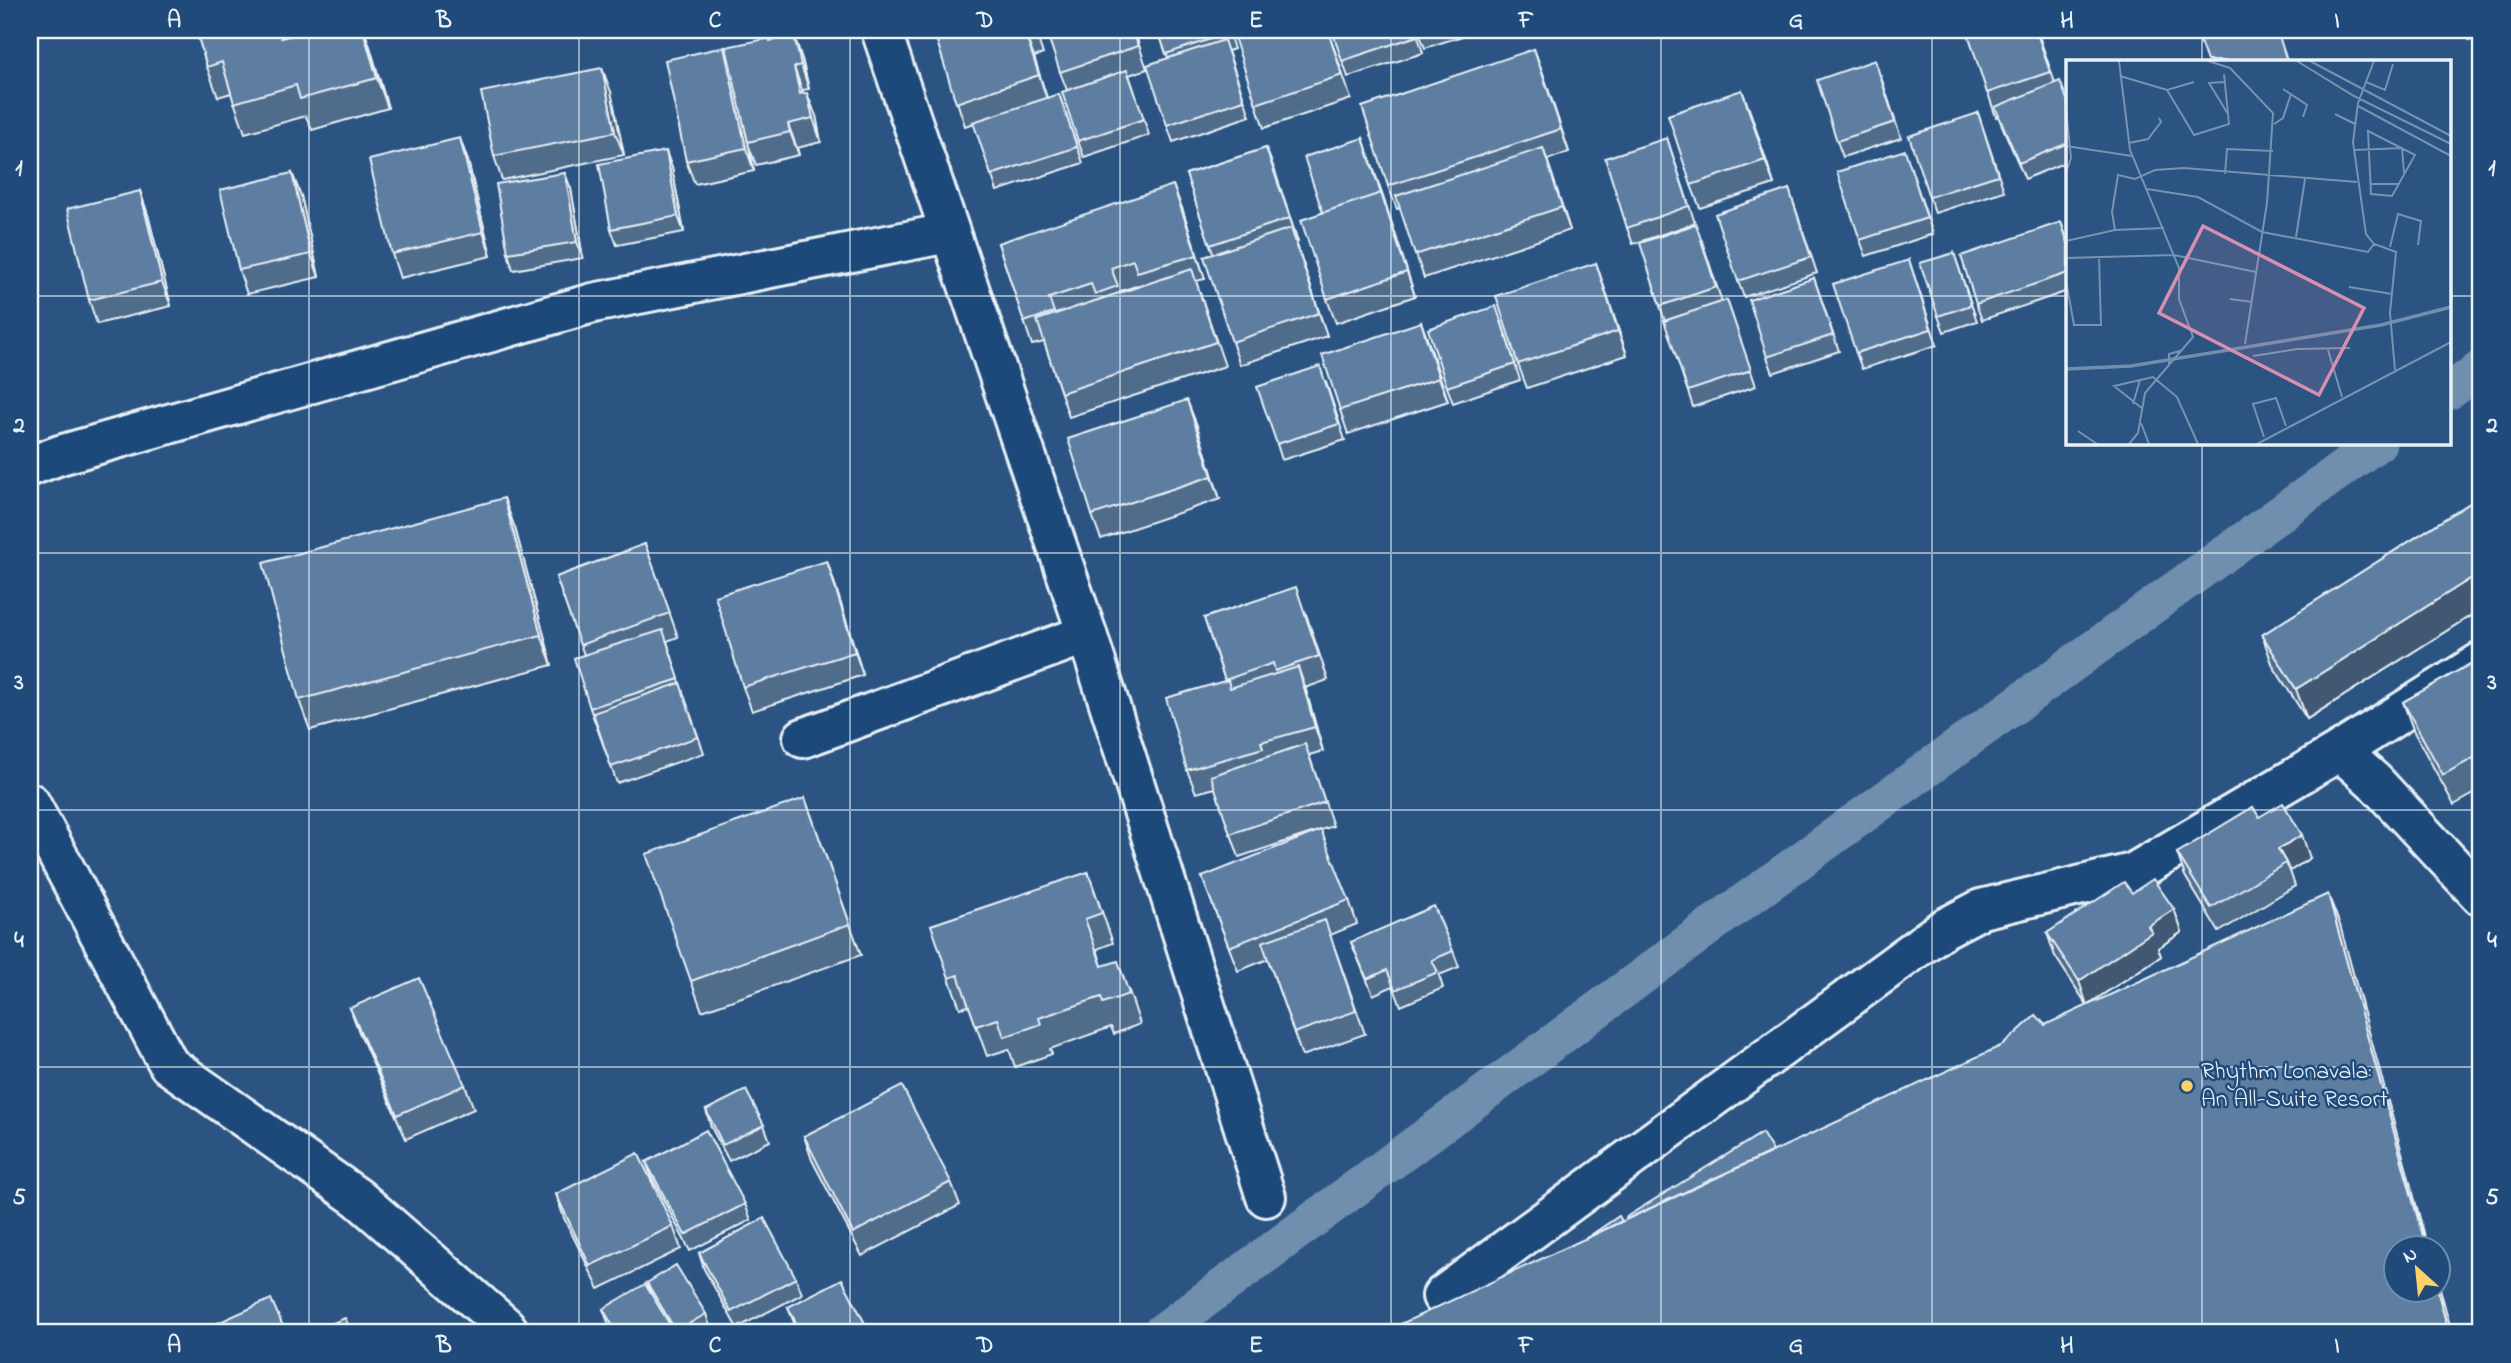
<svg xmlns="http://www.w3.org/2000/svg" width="2511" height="1363" font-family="'Indie Flower',sans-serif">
<rect width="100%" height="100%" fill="#2b5482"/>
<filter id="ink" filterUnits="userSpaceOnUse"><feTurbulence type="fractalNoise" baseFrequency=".0143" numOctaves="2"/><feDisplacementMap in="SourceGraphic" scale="14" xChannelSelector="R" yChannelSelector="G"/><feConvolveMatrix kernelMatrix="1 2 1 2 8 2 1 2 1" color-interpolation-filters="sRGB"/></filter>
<g filter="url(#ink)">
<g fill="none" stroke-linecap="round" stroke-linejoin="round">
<g stroke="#708ead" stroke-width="37">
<path d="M2450,391L2481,368"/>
<path d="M1160,1333L1732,910L2378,443"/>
</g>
<defs>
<g id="street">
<path d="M881,30L1087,634L1266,1197"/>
<path d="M30,466L60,455L593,303L948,233"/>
<path d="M803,738L1087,634"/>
<path d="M2340,751L2374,781L2481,896"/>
<path d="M1442,1296L1943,929L1981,909L2133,873L2340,751L2481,662"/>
</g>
<path id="secondary" d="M30,803L169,1065L358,1198L505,1326L510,1333"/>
</defs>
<use href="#street" stroke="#e8f1f8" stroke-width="44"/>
<use href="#secondary" stroke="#e8f1f8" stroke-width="44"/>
<use href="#street" stroke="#1f4a7a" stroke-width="38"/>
<use href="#secondary" stroke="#1f4a7a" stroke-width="38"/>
</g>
<g fill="#506c8a" stroke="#e8f1f8" stroke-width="2" fill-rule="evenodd">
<path d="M196,30H281L284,38L312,30H364L370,47L388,108L312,130L306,116L245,133L231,93L218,97L207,67Z"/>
<path d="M1035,30L1043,54L1034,57L1047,98L1059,94L1083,163L997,191L974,123L965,126L937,41Z"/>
<path d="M1134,30L1147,69L1129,75L1149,135L1084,157L1078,141L1067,90L1060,72Z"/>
<path d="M1158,30H1228L1234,49L1228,51L1250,116L1173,142L1167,125L1168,58Z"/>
<path d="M1235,30H1328L1351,99L1264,128L1256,104Z"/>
<path d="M1332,30H1416L1423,53L1348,77Z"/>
<path d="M1418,30H1481L1425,48Z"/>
<path d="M1967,30H2037L2055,83L2068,102V161L2025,179L1998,116L1996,117Z"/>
<path d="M2465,30H2481V36L2469,40Z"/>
<path d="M771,40L802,59L809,89L802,90L816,116L821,142L797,148L799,155L756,165L748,144L754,171L695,184L686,161L728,58Z"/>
<path d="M1534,49L1569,152L1547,160L1570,230L1424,278L1400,208L1397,209L1388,186Z"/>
<path d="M1881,77L1901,138L1843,157L1837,141Z"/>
<path d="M1742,90L1774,184L1700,208L1691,185Z"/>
<path d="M611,92L624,155L502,180L494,156Z"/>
<path d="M1978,113L2004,191L1935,213L1929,197Z"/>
<path d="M1363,138L1415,296L1336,323L1327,299L1323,213Z"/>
<path d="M1667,138L1695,223L1633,244L1627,228Z"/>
<path d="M1266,148L1298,242H1296L1327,336L1240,365L1232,342L1213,253L1186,174Z"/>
<path d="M468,161L491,256L400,278L392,254Z"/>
<path d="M1910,166L1933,234L1866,256L1860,240Z"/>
<path d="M672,168L684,232L617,245L611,229Z"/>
<path d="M292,173L301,196L319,277L247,294L239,270Z"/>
<path d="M571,189L583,258L513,270L508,253Z"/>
<path d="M1789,189L1817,273L1744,297L1738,281Z"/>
<path d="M140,191L148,215L171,306L97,324L89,300Z"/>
<path d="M1182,208L1205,279L1196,281L1225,366L1069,417L1044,342L1032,345L998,243ZM1142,284V286L1121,293L1120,291Z"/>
<path d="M2061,222L2068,241V291L1982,320L1976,304Z"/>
<path d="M1702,241L1722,302L1727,300L1756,386L1693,407L1660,306Z"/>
<path d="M1954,253L1977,321L1944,332L1938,316Z"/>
<path d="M1909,260L1937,345L1862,369L1856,353Z"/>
<path d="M1596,263L1627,355L1527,388L1518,364Z"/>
<path d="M1814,278L1839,351L1773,373L1767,357Z"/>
<path d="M1421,322L1448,401L1348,434L1340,410Z"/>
<path d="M1502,323L1520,380L1453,403L1447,387Z"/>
<path d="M1326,382L1345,440L1282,460L1277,444Z"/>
<path d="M1196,423L1220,499L1101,539L1092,515Z"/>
<path d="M2481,496V609L2307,719L2273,666L2262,635Z"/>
<path d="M515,528L552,665L310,730L299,700Z"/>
<path d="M645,544L678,637L667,641L684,696L704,753L617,783L590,708L584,655L556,577Z"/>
<path d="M827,561L835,585L863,675L752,711L743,687Z"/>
<path d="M1305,611L1328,680L1305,688L1323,751L1309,755L1333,826L1239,857L1215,788L1196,793L1187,770L1225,681L1204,618Z"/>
<path d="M2481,658V790L2454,805L2414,732L2403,702Z"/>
<path d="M805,798L861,955L702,1011L691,981Z"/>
<path d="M2259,817L2310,858L2290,871L2295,886L2219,932L2185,876L2177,853Z"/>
<path d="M1088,872L1113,943L1097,949L1102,966L1129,991L1140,1024L1114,1034L1111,1027L1050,1049L1052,1054L1015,1067L1009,1049L987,1056L969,1006L960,1008L949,978Z"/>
<path d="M1202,877L1349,900L1357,924L1330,935L1365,1034L1302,1056L1268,959L1238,971Z"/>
<path d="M2132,893L2174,909L2182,932L2158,948L2161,956L2087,1005L2055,956L2047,933Z"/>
<path d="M1351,942L1453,951L1459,967L1439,975L1443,988L1401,1006L1393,986L1373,995Z"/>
<path d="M350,1008L465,1085L474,1109L406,1139L359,1032Z"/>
<path d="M706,1110L764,1125L770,1141L729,1161L711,1127Z"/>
<path d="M804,1136L951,1182L960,1205L862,1256L812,1160Z"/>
<path d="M646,1162L745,1204L751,1220L690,1251L652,1178Z"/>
<path d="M556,1194L673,1226L681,1249L599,1289L564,1218Z"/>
<path d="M699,1253L796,1278L802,1294L737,1328L704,1269Z"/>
<path d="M647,1283L706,1314L711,1330L706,1333H614L609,1325L603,1309L652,1296Z"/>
<path d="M788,1307L870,1333H798Z"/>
</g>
<g fill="#415871" stroke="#e8f1f8" stroke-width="2">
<path d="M363,30H364L370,47L388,108L377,78Z"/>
<path d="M1025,33L1034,57L1047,99Z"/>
<path d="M794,35L802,59L809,89L801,65Z"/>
<path d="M724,47L733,71L754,171L746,148Z"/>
<path d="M1534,49L1543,73L1569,152L1561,129Z"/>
<path d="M794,67L802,90L809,118L800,94Z"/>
<path d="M602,68L611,92L624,155L615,132Z"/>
<path d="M1742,90L1751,114L1774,184L1765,160Z"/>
<path d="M807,93L816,116L821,142L813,118Z"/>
<path d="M788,124L797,148L799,155L790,132Z"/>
<path d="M460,138L468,161L491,256L483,232Z"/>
<path d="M1363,138L1390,217L1415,296L1407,272Z"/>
<path d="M1266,148L1275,171L1298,242L1290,218Z"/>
<path d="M1543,148L1551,171L1570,230L1562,207Z"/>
<path d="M666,151L672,168L684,232L678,216Z"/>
<path d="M292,173L301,196L319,277L311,254Z"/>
<path d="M565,173L571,189L583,258L577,242Z"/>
<path d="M1173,185L1182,208L1205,279L1197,255Z"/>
<path d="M140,191L148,215L171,306L162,282Z"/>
<path d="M1291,228L1299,251L1327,336L1319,313Z"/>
<path d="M1596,263L1604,287L1627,355L1618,331Z"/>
<path d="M1421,322L1430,346L1448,401L1439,378Z"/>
<path d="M1187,400L1196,423L1220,499L1212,476Z"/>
<path d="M504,498L515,528L552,665L541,635Z"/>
<path d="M827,561L835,585L863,675L855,652Z"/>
<path d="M2481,572V609L2307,719L2296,689Z"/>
<path d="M1298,667L1306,690L1323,751L1315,727Z"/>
<path d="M2302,835L2310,858L2290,871L2286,863L2278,849Z"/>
<path d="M2328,894L2340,925L2428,1248H2426Z"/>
<path d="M2174,909L2182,932L2158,948L2161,956L2087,1005L2079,981L2148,926Z"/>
<path d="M30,1197L31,1264L30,1259Z"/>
<path d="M2438,1281L2452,1333H2449L2438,1290Z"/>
</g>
<g fill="#5d7da1" stroke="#e8f1f8" stroke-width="2">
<path d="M196,30H279L281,38L312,30H363L377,78L300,99L296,85L234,103L222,62L207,67Z"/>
<path d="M972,30H1034L1035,31L1025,33L1039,75L956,103L937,41Z"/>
<path d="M1046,30H1133L1138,46L1060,72Z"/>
<path d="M1158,30H1227L1229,33L1166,54Z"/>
<path d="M1235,30H1328L1342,75L1256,104L1232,31Z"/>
<path d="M1332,30H1415L1417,36L1342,61Z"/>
<path d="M1967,30H2036L2050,72L1987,93Z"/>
<path d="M2226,30H2277L2287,61H2207L2199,39Z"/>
<path d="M794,35L801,65L794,67L800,94L807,93L813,118L788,124L790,132L748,142L726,47L770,38V41Z"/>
<path d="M1224,40L1244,100L1167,125L1147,65Z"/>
<path d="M2481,43V60L2476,44Z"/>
<path d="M724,47L746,148L686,161L665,60Z"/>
<path d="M1534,49L1561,129L1388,186L1362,107Z"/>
<path d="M1875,60L1895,122L1837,141L1817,80Z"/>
<path d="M602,68L615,132L494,156L481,92Z"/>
<path d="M1127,70L1144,119L1078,141L1062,92Z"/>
<path d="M2060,81L2068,102V143L2019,163L1995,107Z"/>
<path d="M1742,90L1765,160L1691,185L1668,115Z"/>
<path d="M1059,94L1077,147L991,175L973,122Z"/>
<path d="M1978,113L1998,175L1929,197L1909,136Z"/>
<path d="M460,138L483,232L392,254L369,160Z"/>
<path d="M1363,138L1381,194L1323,213L1304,157Z"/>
<path d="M1667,138L1689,206L1627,228L1605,158Z"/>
<path d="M1266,148L1290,218L1210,245L1186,174Z"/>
<path d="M1543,148L1562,207L1415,255L1396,196Z"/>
<path d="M1905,150L1927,218L1860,240L1837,172Z"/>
<path d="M666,151L678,216L611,229L599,164Z"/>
<path d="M292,173L311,254L239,270L220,190Z"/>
<path d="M565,173L577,242L508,253L496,184Z"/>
<path d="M1173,185L1197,255L1137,272L1133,260L1111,268L1118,286L1095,294L1091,284L1049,298L1054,312L1024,322L998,243Z"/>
<path d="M1789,189L1811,257L1738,281L1715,214Z"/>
<path d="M140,191L162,282L89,300L67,209Z"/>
<path d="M1381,193L1407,272L1327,299L1301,220Z"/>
<path d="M2061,222L2068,243V273L1976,304L1961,256Z"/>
<path d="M1696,224L1716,287L1660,306L1640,243Z"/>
<path d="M1291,228L1319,313L1232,342L1204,257Z"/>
<path d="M1954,253L1971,305L1938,316L1920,263Z"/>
<path d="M1909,260L1931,329L1856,353L1833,284Z"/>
<path d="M1596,263L1618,331L1518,364L1496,296Z"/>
<path d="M1192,269L1216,342L1061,393L1037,320Z"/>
<path d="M1814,278L1833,335L1767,357L1749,300Z"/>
<path d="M1727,300L1751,370L1688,391L1664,321Z"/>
<path d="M1496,306L1515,364L1447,387L1428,329Z"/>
<path d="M1421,322L1439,378L1340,410L1322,355Z"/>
<path d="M1320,366L1339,424L1277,444L1257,387Z"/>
<path d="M1187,400L1212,476L1092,515L1068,439Z"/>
<path d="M2481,496V572L2296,689L2262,635Z"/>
<path d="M504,498L541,635L299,700L263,563Z"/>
<path d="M645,544L670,613L580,645L556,577Z"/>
<path d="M827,561L855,652L743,687L715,596Z"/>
<path d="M1296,587L1319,656L1275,671L1273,663L1225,680L1204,618Z"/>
<path d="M663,630L679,679L590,708L574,658Z"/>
<path d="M2481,658V754L2443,775L2403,702Z"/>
<path d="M1298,667L1315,727L1261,742L1263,748L1187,770L1166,698L1228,680L1230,688Z"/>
<path d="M680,683L698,737L611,767L593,713Z"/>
<path d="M1305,744L1325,802L1230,834L1211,776Z"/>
<path d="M805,798L850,924L691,981L646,854Z"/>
<path d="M2283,803L2302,835L2278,849L2286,863L2211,908L2177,853L2253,807L2259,817Z"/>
<path d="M1321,830L1349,900L1229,947L1202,877Z"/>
<path d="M1088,872L1102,913L1085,919L1102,966L1118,961L1129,994L1103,1003L1101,997L1039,1018L1041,1024L1004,1037L998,1019L976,1026L958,975L949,978L931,925Z"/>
<path d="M2153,879L2174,909L2148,926L2152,932L2079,981L2047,933L2124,882L2132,893Z"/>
<path d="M2328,894L2426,1248H2396V1290H2437L2449,1333H1397L1392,1328L2003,1045L2036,1015L2045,1025Z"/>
<path d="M1434,906L1453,951L1432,960L1438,972L1395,990L1387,970L1367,979L1351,942Z"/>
<path d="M1325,920L1356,1011L1294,1033L1262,942Z"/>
<path d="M419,978L465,1085L397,1115L350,1008Z"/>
<path d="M902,1086L951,1182L853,1233L804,1136Z"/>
<path d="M746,1090L764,1125L723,1145L706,1110Z"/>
<path d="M706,1130L745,1204L685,1235L646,1162Z"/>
<path d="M1762,1133L1773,1151L1627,1219L1626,1217Z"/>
<path d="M638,1153L673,1226L590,1266L556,1194Z"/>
<path d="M1619,1216L1622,1221L1585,1239Z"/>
<path d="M764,1218L796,1278L731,1312L699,1253Z"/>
<path d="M676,1265L706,1314L676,1331L647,1283Z"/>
<path d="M842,1279L870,1333H801L788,1307Z"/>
<path d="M645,1284L675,1333H617L603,1309Z"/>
<path d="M271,1299L286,1333H214L211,1326Z"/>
<path d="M345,1318L352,1333H309Z"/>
</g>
</g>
<path fill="none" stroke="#e8f1f8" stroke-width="2" stroke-opacity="0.55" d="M309,30V1333M579,30V1333M850,30V1333M1120,30V1333M1391,30V1333M1661,30V1333M1932,30V1333M2202,30V61M30,296H2068M2450,296H2481M2202,443V1333M30,553H2481M30,810H2481M30,1067H2481"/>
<circle fill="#ffd166" stroke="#1f4a7a" stroke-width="2.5" cx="2187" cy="1086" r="7"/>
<g text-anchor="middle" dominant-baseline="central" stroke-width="5" stroke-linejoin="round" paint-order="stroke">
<g font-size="24" fill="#e8f1f8" stroke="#1f4a7a" text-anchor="start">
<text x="2201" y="1072">Rhythm Lonavala:<tspan x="2201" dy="28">An All-Suite Resort</tspan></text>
</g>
</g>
<g transform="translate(2066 60)">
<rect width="385" height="385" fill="#2b5482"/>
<path fill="none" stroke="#708ead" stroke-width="3.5" d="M0,309L65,306L315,265L385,247"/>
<path fill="none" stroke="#7793b1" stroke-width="2" d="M53,1L64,90L113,208V239L127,277L79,333L72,373L63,384M142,1L164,8L207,53L201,143L179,284M231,1L288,36L385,84M244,1L385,76M308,1L292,43L287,82L300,174L308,184L330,192L324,253L329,310M54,16L101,30L128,22M159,22L143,23L162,54M300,22L319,30L327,4M217,29L241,45L237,57M101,30L128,75L163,64L158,14M292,46L385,96M0,48L5,98L0,113M269,54L289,64M208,64L217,58L225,34M302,71L349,95L326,136L305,134ZM63,83L82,79L95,62L93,58M0,86L66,96M288,90L336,88L338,113M159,114L161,89L207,91M304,124H333M81,129L132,137L196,172L302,192L308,184M49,170L98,168M230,177L239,119M0,181L49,170L46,152L52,115L69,119L89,110L118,108L291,122M324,187L332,154L355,161L352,185M0,198L108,195L190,212M1,226L8,265H35L33,196M283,227L326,234M164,239L186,242M262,290L276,337M187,296L231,289L284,288M103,304V294L117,290M67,344L74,320M77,349L48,326L87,317L111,337L132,384M75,363L83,384M12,371L31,384M198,377L187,344L210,338L220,366M191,384L385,282"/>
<path fill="#d78fb1" fill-opacity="0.15" stroke="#d78fb1" stroke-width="3.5" d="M137,166L298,248L253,335L93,253Z"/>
<rect width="385" height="385" fill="none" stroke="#e8f1f8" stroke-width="3.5"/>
</g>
<rect width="2511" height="1363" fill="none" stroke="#1f4a7a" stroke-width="77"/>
<g transform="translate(2417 1269) rotate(333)"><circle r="33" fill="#1f4a7a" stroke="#6f8dac" stroke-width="2"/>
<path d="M0-5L12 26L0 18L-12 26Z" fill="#ffd166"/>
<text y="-10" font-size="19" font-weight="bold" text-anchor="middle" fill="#e8f1f8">N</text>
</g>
<rect x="38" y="38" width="2434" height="1286" fill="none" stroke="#e8f1f8" stroke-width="2.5"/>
<g font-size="23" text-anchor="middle" font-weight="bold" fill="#e8f1f8">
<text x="174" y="27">A</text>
<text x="444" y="27">B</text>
<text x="715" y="27">C</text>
<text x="985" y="27">D</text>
<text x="1256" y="27">E</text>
<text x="1526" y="27">F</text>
<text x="1796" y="27">G</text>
<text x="2067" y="27">H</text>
<text x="2337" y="27">I</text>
<text x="19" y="175">1</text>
<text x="2492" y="175">1</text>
<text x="19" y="432">2</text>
<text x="2492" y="432">2</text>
<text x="19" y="689">3</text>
<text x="2492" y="689">3</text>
<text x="19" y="947">4</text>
<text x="2492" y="947">4</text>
<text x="19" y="1204">5</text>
<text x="2492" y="1204">5</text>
<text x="174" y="1352">A</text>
<text x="444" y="1352">B</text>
<text x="715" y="1352">C</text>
<text x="985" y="1352">D</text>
<text x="1256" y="1352">E</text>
<text x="1526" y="1352">F</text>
<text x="1796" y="1352">G</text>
<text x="2067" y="1352">H</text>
<text x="2337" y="1352">I</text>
</g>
</svg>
